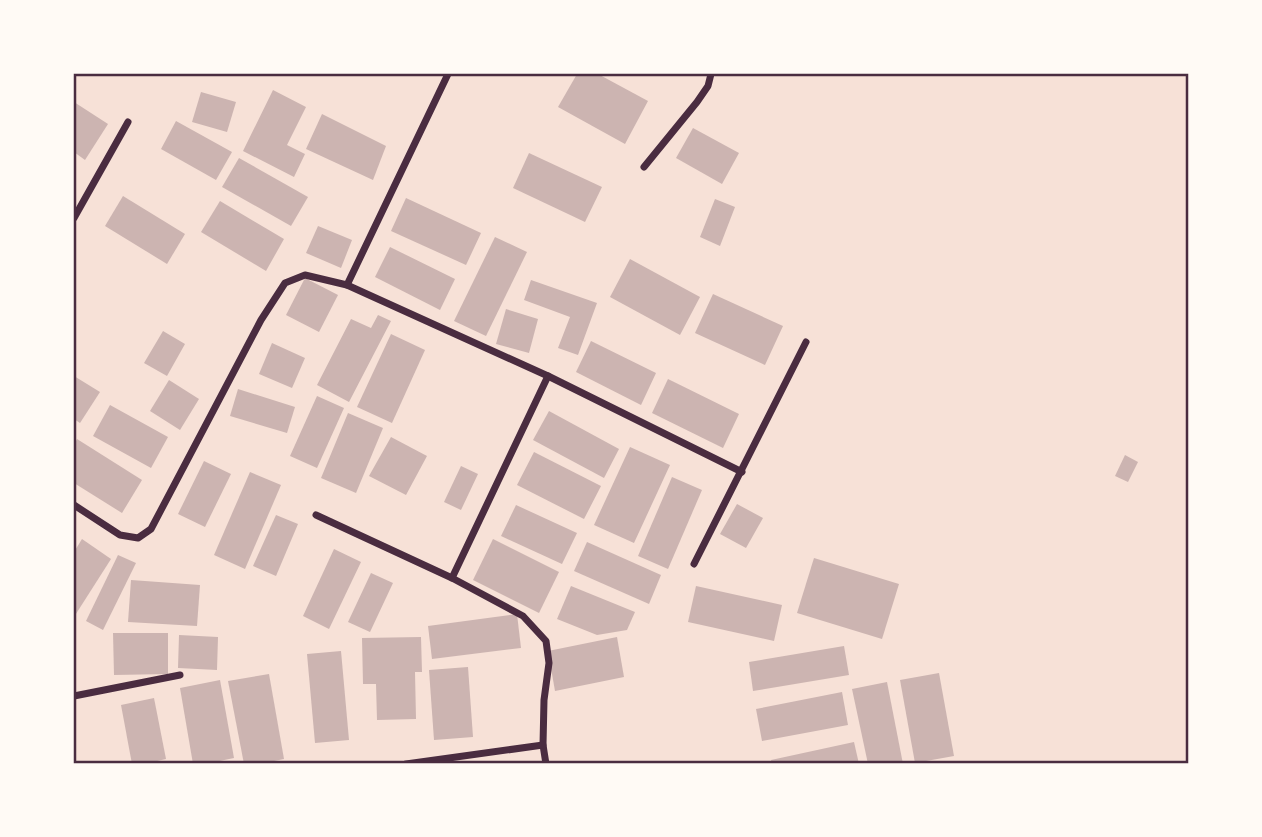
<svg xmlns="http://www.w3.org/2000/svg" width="1262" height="837" font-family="Roboto,sans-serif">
<rect width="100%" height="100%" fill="#f7e1d7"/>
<g fill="#ccb4b1">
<path d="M577,74H598L648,101L625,144L558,107Z"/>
<path d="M273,90L306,107L287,145L305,154L294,177L243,151Z"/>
<path d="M201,92L236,102L227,132L192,122Z"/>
<path d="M74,102L108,124L85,160L74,152Z"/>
<path d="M322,114L386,146L373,180L306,149Z"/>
<path d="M176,121L232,152L216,180L161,149Z"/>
<path d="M693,128L739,153L722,184L676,158Z"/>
<path d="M529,153L602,187L585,222L513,188Z"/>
<path d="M239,158L308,197L291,226L222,187Z"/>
<path d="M123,196L185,234L167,264L105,226Z"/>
<path d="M406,198L481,233L466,265L391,231Z"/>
<path d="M715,199L735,207L720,246L700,237Z"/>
<path d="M220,201L284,239L266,271L201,232Z"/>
<path d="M318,226L352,240L341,268L306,253Z"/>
<path d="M495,237L527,252L486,336L454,321Z"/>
<path d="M390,247L455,279L440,310L375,277Z"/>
<path d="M630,259L700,297L680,335L610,297Z"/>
<path d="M305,278L338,295L319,332L286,315Z"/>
<path d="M531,280L597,303L578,355L558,348L570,317L524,300Z"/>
<path d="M713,294L783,326L765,365L695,333Z"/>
<path d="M506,309L538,319L529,353L496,344Z"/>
<path d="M378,315L391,321L349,402L317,385L351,319L371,328Z"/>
<path d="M163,331L185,344L167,376L144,363Z"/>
<path d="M391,334L425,350L392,423L357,407Z"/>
<path d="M591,341L656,373L641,405L576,372Z"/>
<path d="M272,343L305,358L292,388L259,374Z"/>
<path d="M74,376L100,392L80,423L74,419Z"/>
<path d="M668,379L739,414L723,448L652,413Z"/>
<path d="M169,380L199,399L180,430L150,411Z"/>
<path d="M238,389L295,407L287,433L230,416Z"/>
<path d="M317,396L344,408L317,468L290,456Z"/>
<path d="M110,405L168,437L151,468L93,436Z"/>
<path d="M549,411L619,449L604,478L533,440Z"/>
<path d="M348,413L383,428L356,493L321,478Z"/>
<path d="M391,437L427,456L406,495L369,476Z"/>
<path d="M77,439L142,480L122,513L74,483V445Z"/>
<path d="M630,447L670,465L634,543L594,525Z"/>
<path d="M534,452L601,486L584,519L517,485Z"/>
<path d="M1125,455L1138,462L1128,482L1115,476Z"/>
<path d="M204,461L231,474L205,527L178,514Z"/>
<path d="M461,466L478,474L461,510L444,502Z"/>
<path d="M250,472L281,485L245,569L214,555Z"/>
<path d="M672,477L702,490L668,569L638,556Z"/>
<path d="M737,504L763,518L746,548L720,534Z"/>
<path d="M516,505L577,533L562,564L501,536Z"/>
<path d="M276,515L298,524L276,576L253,566Z"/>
<path d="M82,539L111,559L74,617V552Z"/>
<path d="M493,539L559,572L539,613L473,580Z"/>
<path d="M587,542L661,575L649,604L574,571Z"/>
<path d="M334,549L361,562L329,629L303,616Z"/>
<path d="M118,555L136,563L103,630L86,621Z"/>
<path d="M814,558L899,584L882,639L797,613Z"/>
<path d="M371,573L393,583L370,632L348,622Z"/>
<path d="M131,580L200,585L197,626L128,622Z"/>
<path d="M571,586L635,612L627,630L597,635L557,619Z"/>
<path d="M696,586L782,605L774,641L688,622Z"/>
<path d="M517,614L521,648L432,659L428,626Z"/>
<path d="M113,633H168V674L114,675Z"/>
<path d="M179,635L218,637L217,670L178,668Z"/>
<path d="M421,637L422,672H415L416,719L377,720L376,684H363L362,638Z"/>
<path d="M617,637L624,677L555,691L548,651Z"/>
<path d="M844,646L849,675L753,691L749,662Z"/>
<path d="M341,651L349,740L315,743L307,654Z"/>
<path d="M468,667L473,737L434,740L429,670Z"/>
<path d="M939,673L954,756L915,763L900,680Z"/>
<path d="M269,674L284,759L259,764H244L228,681Z"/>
<path d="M220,680L234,758L205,764H193L180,688Z"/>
<path d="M887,682L903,764H868L852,689Z"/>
<path d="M842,692L848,725L762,741L756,709Z"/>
<path d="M154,698L166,759L144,764H132L121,705Z"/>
<path d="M854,742L859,764H772L771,760Z"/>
</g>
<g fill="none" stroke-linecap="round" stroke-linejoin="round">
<g stroke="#4a2c40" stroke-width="7">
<path d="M644,167L697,102L708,86L711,74"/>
<path d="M74,218L128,122"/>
<path d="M347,285L448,74"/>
<path d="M74,505L120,535L138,538L151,529L261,320L285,283L305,275L347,285L548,376L742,472"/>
<path d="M316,515L452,578L523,616L546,641L549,663L544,700L543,745L546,764"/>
<path d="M694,564L806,342"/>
<path d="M452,578L548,376"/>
<path d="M74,696L180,675"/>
<path d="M406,764L543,745"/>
</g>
</g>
<rect width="1262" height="837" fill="none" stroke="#fffaf5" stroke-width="150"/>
<rect x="75" y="75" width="1112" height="687" fill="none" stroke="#4a2c40" stroke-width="2.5"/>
</svg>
